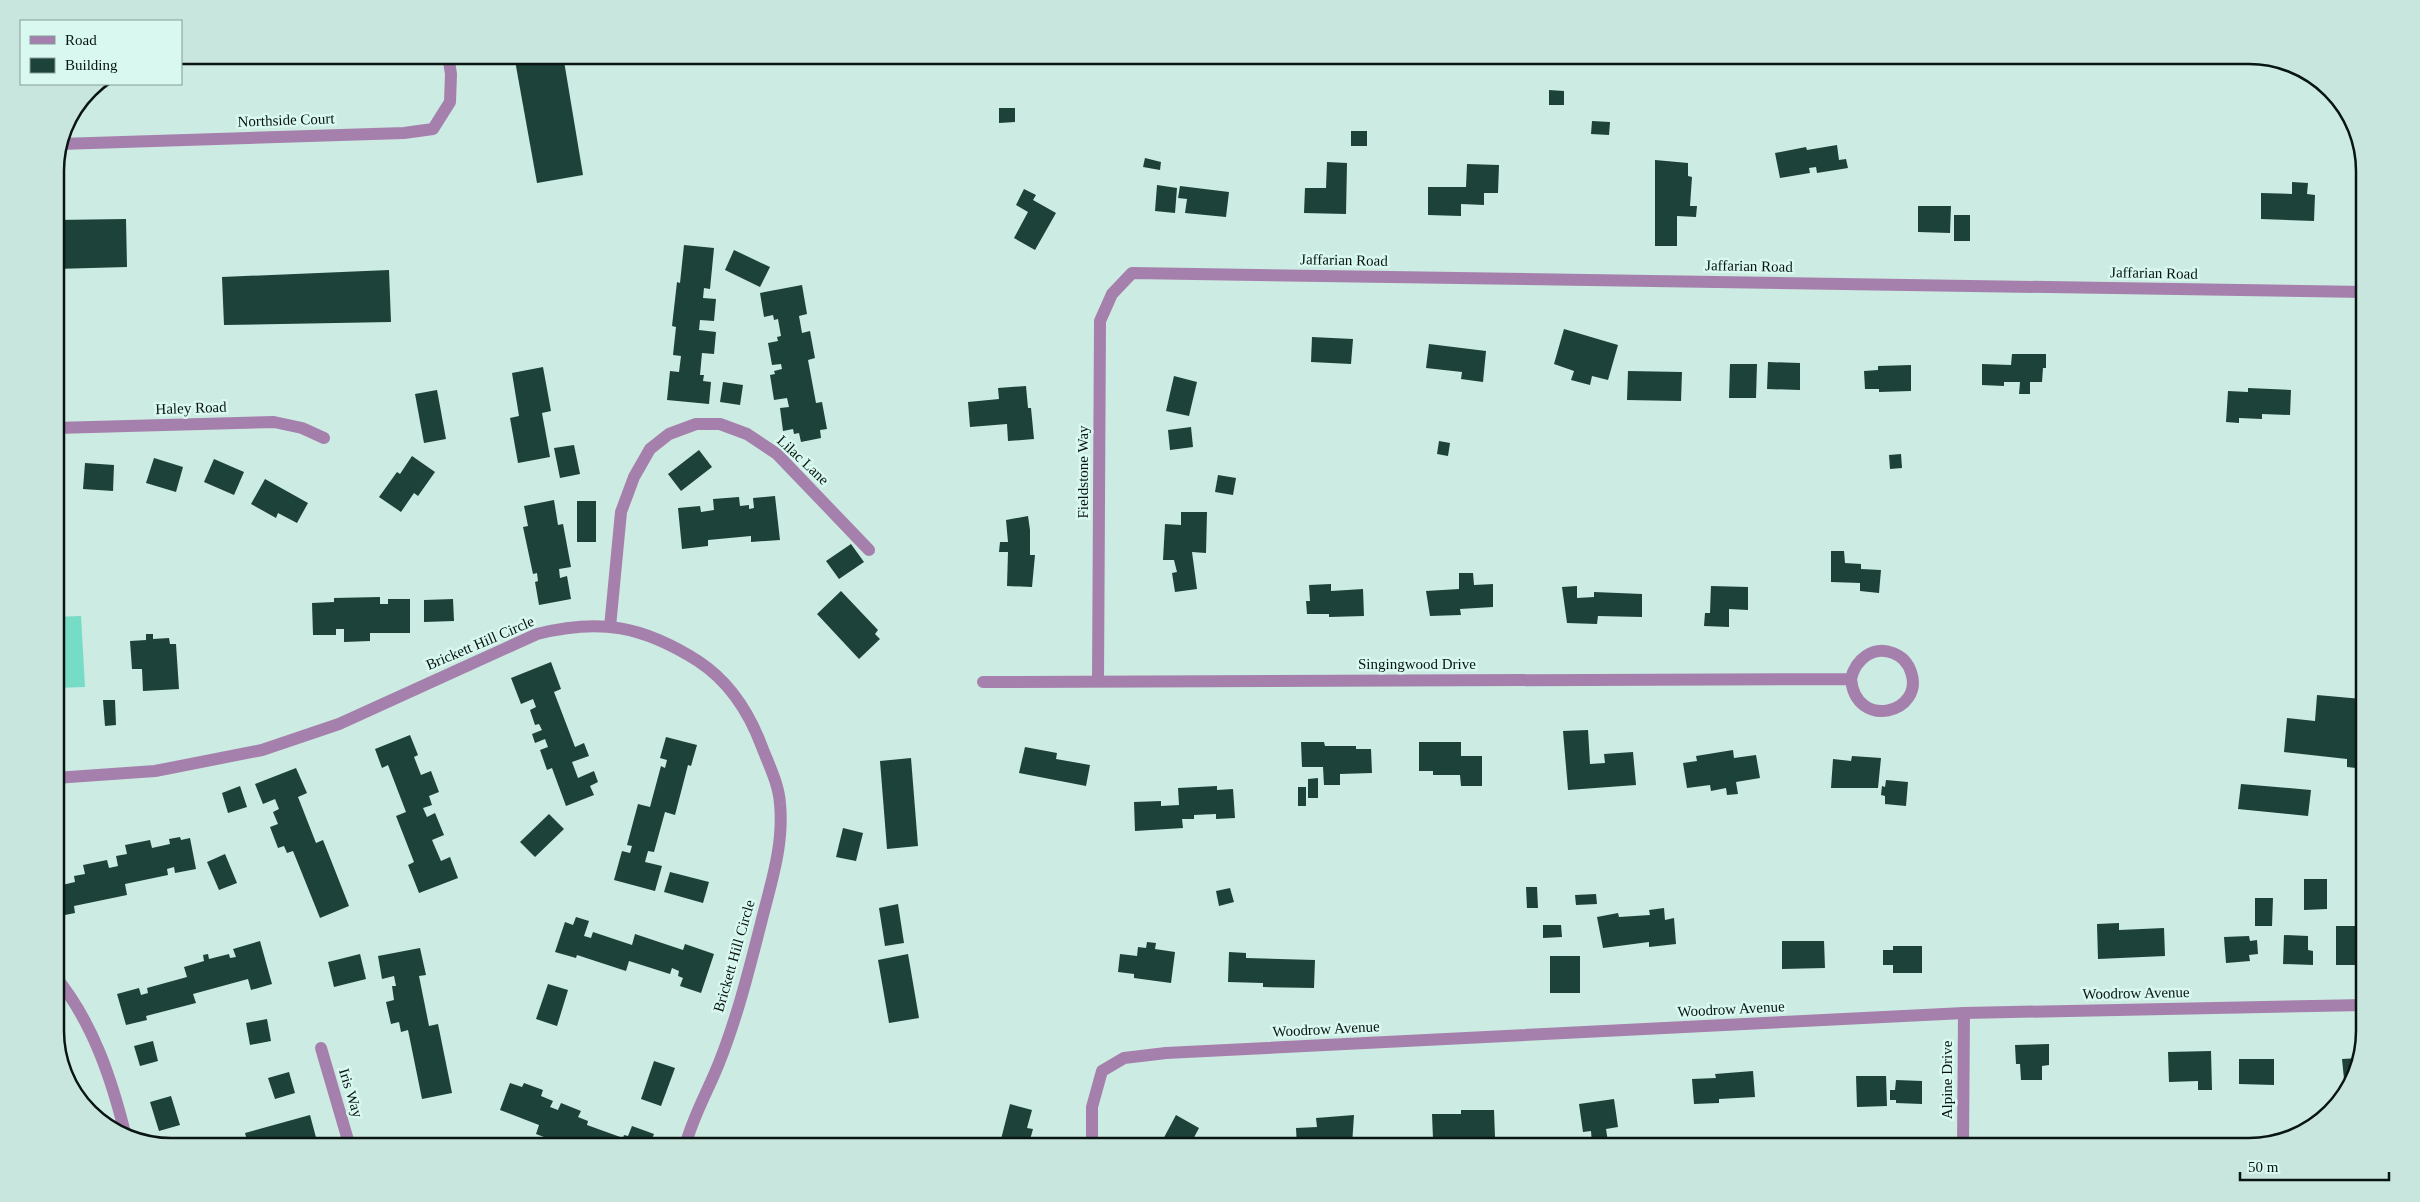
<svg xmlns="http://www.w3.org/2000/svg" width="2420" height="1202" font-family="'Times New Roman',serif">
<rect width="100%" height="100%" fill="#ccebe2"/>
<path fill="#76dcc5" d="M81,616L85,687L55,688V617Z"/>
<g fill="#1d4239">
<path d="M181,55H235V59L181,57Z"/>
<path d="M514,55H563L583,175L537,183Z"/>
<path d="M1549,90L1564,91V105H1549Z"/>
<path d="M999,108H1015V122L999,123Z"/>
<path d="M1592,121L1610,122L1609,135L1591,134Z"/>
<rect x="1351" y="131" width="16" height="15"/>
<path d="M1837,145L1839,160L1846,159L1848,168L1817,173L1816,167L1809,168L1810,173L1780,178L1775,153L1806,147L1807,150Z"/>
<path d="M1145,158L1161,162L1160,170L1143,167Z"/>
<path d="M1655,160L1688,163V176L1692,177L1690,206H1697L1696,217L1677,216V246H1655Z"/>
<path d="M1327,162L1347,163L1346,214L1304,213L1305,188H1326Z"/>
<path d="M1467,164L1499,165L1498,193H1484V205L1461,204V216L1428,215V187H1466Z"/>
<path d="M2292,182L2308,183L2307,194L2315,195L2314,221L2261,219V193L2292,194Z"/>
<path d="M1157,185L1177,188L1175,213L1155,211Z"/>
<path d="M1180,186L1229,192L1226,217L1185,213L1187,199L1178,198Z"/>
<path d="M1024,189L1036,195L1033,200L1056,213L1035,250L1014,238L1028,212L1016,205Z"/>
<path d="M1918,206H1951L1950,233L1918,232Z"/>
<rect x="1954" y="215" width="16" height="26"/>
<path d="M126,219L127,267L55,269V220Z"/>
<path d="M684,245L714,248L710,289L704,288L703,298L716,299L714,321L700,320L699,330L716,332L714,354L702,353L700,375H704L703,381L711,382L709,404L667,400L670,371L679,372L681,356L673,355L676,327L672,326L677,282L680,283Z"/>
<path d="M734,250L770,267L760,287L725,270Z"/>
<path d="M389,270L391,322L224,325L222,277Z"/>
<path d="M802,285L807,314L799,316L802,333L810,331L815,358L808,360L816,403L822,402L827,429L820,430L821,438L801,442L799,433L794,434L793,429L783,431L780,408L789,407L787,398L774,400L770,375L775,374L774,371L782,369L781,364L772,365L768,343L778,341L777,337L781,336L778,319L774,320L773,315L764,317L760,293Z"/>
<path d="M1564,329L1618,345L1608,380L1592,376L1590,385L1571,380L1574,371L1554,364Z"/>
<path d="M1312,337L1353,339L1351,364L1311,362Z"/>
<path d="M1429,344L1486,351L1483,382L1461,379L1462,372L1426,368Z"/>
<path d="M2012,354H2046V368H2043L2042,382H2030V394H2019L2020,382H2004V386L1982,385V364L2011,365Z"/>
<path d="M1768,362L1800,363V390L1767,389Z"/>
<path d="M1730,364H1757L1756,398H1729Z"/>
<path d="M1911,365V391L1879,392V389H1865L1864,371L1878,370V366Z"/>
<path d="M543,367L551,411L542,413L550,457L518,463L510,418L519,416L512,373Z"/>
<path d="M1628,371L1682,372L1681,401L1627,400Z"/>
<path d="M1174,376L1197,382L1189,416L1166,411Z"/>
<path d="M723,382L743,385L740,405L720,402Z"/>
<path d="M1026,386L1028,408H1031L1034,439L1008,441L1007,424L970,427L968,402L999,399L998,388Z"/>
<path d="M2248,388L2291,390L2290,415L2262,414V419L2239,418V423L2226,422L2228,391L2248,392Z"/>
<path d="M437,390L446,439L424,443L415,394Z"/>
<path d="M1191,427L1193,447L1170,450L1168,430Z"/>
<path d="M1439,441L1450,443L1448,456L1437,454Z"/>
<path d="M574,445L580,474L560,478L554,448Z"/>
<path d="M699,450L712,467L681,491L668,474Z"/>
<path d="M1901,454L1902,468L1890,469L1889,455Z"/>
<path d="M412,456L435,472L418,496L414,493L401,512L379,497L397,472L400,474Z"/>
<path d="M154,458L183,467L176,492L146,483Z"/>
<path d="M214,459L244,472L234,495L204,482Z"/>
<path d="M85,463L114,465L113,491L83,489Z"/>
<path d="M1218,475L1236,478L1233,495L1215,492Z"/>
<path d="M265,479L308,503L297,523L278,513L276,518L251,504Z"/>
<path d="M775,496L780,540L751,542V536L708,540V546L682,549L678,508L700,506L701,512L714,510L713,499L739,497L740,506L749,505V509L754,508L753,498Z"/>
<path d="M554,500L558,525L563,524L571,567L559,569L560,578L567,576L571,599L539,605L535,582L538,581L537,573L533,574L523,527L528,526L524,506Z"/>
<rect x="577" y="501" width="19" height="41"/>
<path d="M1181,512H1207L1206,553L1192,552L1197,589L1175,592L1172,573L1177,572L1174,560H1163L1165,524L1181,525Z"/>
<path d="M1028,516L1030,530V555H1035L1032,587L1007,586L1008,552H999L1000,542H1008L1006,520Z"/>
<path d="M851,544L864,562L839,579L826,561Z"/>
<path d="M1831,551H1844L1845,563L1861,564V569L1881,570L1879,593L1860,591V583L1831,582Z"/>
<path d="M1459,573H1473L1474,585L1493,584V607L1460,609L1461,615L1430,616L1426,591L1459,589Z"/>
<path d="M1331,584V591L1363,589L1364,616L1329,617V614H1307L1306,601H1310L1309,585Z"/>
<path d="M1577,586V598L1594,597V592L1642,594V617L1598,616L1597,624L1567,623L1562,587Z"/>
<path d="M1711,586L1748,587V610L1729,609V627L1704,626L1705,613H1710Z"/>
<path d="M841,591L878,630L875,634L880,639L859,659L817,614Z"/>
<path d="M380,597V604H388V599H410V633H370V641L344,642V629H336V635H313L312,603L334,602V598Z"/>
<path d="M453,599L454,621L424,622V600Z"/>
<path d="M146,634H153V639L169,638L170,644H176L179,689L143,691L142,669H132L130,641L146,640Z"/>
<path d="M551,662L561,689L554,692L575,747L584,743L589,756L572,762L578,778L594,771L598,782L590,786L594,795L566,806L552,768L547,770L540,750L548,747L545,739L535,743L532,734L542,730L539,724L535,725L530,710L536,707L533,699L521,704L511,678Z"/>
<path d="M2317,695L2362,699L2356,768L2347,767V759L2284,752L2287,718L2315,721Z"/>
<path d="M103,700H115L116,725L105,726Z"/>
<path d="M1588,730L1590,764L1605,763L1604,754L1633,752L1636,785L1568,790L1563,731Z"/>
<path d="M410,735L418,755L414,757L421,775L431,771L439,792L429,796L432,805L423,808L427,817L435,813L444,835L432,840L441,861L450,857L458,878L419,893L408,865L414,862L396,816L406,812L388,765L382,768L375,749Z"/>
<path d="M666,737L697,745L691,766L688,765L675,815L665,812L654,852L648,851L645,862L662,866L655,891L614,880L622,851L630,853L632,846L627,845L638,804L650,807L661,766L665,768L667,760L660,758Z"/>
<path d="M1301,742H1324L1325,746H1356V749H1371L1372,773L1340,774V785H1324L1323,767H1302Z"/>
<path d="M1419,742H1461V756H1482V786H1461L1460,775H1433V771H1419Z"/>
<path d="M1025,747L1057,753L1056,759L1090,765L1086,786L1019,773Z"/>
<path d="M1733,750L1734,758L1756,755L1760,778L1736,782L1738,794L1727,795L1726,788L1711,791L1710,785L1687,788L1683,763L1697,761L1696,756Z"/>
<path d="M1852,756L1881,758L1878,788H1831L1833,759L1851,761Z"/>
<path d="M911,758L918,846L887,849L880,761Z"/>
<path d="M296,768L307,793L298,797L316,843L323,840L349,906L320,918L293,851L287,853L284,846L278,848L270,827L278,824L273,812L279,809L275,799L263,804L255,784Z"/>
<path d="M1318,778V798H1308V779Z"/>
<path d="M1886,780L1908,782L1906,806L1885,804V796L1881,795L1882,786L1885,787Z"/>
<path d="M2241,784L2311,790L2308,816L2238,809Z"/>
<path d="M240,786L247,807L228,813L222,793Z"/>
<path d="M1217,786V790L1233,789L1235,818L1216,819V814L1194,815V819H1182L1183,828L1135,831L1134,802L1161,801V806L1179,805L1178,788Z"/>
<rect x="1298" y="787" width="8" height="19"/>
<path d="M549,814L564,829L535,857L520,842Z"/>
<path d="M843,828L863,833L856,861L836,857Z"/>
<path d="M180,837L181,840L190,838L196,869L175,873L174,867L167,869L168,875L125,884L127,895L74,906L75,913L55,917V876L60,875L62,885L75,882L74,876L85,874L83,865L107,860L109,868L118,866L116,856L127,854L125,845L150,840L152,848L170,844L169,839Z"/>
<path d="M225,854L237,883L219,890L207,862Z"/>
<path d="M670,872L709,882L703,903L664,892Z"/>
<path d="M2304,879H2327V909L2304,910Z"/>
<path d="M1526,887H1537L1538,908H1527Z"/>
<path d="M1230,888L1234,902L1219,906L1216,891Z"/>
<path d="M1596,894L1597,904L1576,905L1575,895Z"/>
<path d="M2255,898H2273L2272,926H2255Z"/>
<path d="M2360,899H2365V922H2358Z"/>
<path d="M898,904L904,943L885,946L879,908Z"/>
<path d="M1664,908L1665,920L1674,918L1676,944L1649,947V942L1603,948L1597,917L1618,913L1619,917L1650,915L1649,910Z"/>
<path d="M576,917L589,921L584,936L591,938L593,932L632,945L635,934L683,950L685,944L714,954L701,993L680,986L683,978L678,976L679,971L672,968L670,974L629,961L626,971L577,955L576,958L555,952L565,922L573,925Z"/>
<path d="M2119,923V930L2164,928L2165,956L2098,959L2097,924Z"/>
<path d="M1543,925H1561L1562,937L1543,938Z"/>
<rect x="2336" y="926" width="24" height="39"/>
<path d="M2284,935L2308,936V950L2313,951V965L2283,964Z"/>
<path d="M2249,936L2250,941L2257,940L2258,954L2249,955L2250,961L2226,963L2224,937Z"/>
<path d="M260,941L272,984L251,990L248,979L193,994L196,1003L146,1016L147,1020L126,1025L117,994L139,988L141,995L148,993L147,988L187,977L184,967L204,961L203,955L208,954L209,959L229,954L230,958L236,957L233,949Z"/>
<path d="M1782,941H1824L1825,968L1782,969Z"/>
<path d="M1147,942L1156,943L1155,949L1175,952L1171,983L1134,978V974L1118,972L1120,954L1137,956L1138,947L1146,948Z"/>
<path d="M1893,946H1922V973H1893V965H1883V950H1893Z"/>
<path d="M420,948L426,975L419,976L429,1026L438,1024L452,1093L422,1099L408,1030L401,1032L399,1022L391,1024L386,1002L394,1000L392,986H396L394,976L382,979L378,956Z"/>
<path d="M1229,952L1246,953V958L1315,960L1314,988L1263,987V983L1228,982Z"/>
<path d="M360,954L366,979L334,987L328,962Z"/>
<path d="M908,954L919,1018L889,1023L878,960Z"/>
<rect x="1550" y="956" width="30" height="37"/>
<path d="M548,984L568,990L557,1026L536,1019Z"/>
<path d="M267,1019L271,1041L250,1045L246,1023Z"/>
<path d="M153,1041L158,1061L140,1066L134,1046Z"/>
<path d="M2049,1044V1065L2042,1066V1080H2021L2020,1064H2016L2015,1045Z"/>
<path d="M2211,1051L2212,1090H2198V1081L2169,1082L2168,1052Z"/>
<path d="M2359,1058L2354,1078L2344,1079L2342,1059Z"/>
<path d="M2239,1059H2274V1085L2239,1084Z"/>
<path d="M654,1061L675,1068L661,1106L641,1099Z"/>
<path d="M1753,1071L1755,1097L1719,1099V1103L1694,1104L1692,1079L1716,1078L1715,1074Z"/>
<path d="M289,1072L295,1093L275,1099L268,1078Z"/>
<path d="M1856,1076H1886L1887,1106L1857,1107Z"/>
<path d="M1896,1080L1922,1081V1104L1896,1103V1100H1890V1090H1895Z"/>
<path d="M510,1083L522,1087L524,1083L543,1090L541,1096L553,1101L550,1107L558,1110L561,1103L581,1111L578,1117L588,1121L587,1125L623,1138L624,1135L628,1136L632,1126L654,1134L649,1147H570L536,1134L539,1125L500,1110Z"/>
<path d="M171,1096L180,1125L159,1131L150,1102Z"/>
<path d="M1614,1099L1618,1127L1606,1129L1608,1142L1592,1144L1591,1131L1583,1132L1579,1104Z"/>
<path d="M1010,1104L1032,1110L1027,1128L1033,1129L1028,1147H999Z"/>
<path d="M1461,1110H1494L1495,1137L1433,1139L1432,1114H1461Z"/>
<path d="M310,1115L318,1145L312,1147H241L248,1144L245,1133Z"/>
<path d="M1176,1115L1199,1128L1189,1147H1163L1160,1145Z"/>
<path d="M1354,1115L1352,1145L1297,1147L1296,1128L1317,1127L1316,1118Z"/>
</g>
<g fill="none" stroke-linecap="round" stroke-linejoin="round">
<g stroke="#a680ac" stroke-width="12">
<path d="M60,144L404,133L433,129L450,102L451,74L448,55"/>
<path d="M55,428L274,422L302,428L324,438"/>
<path d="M610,627L621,512L634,477L650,449L669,434L696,424H720L747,434L777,454L869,550"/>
<path d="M1098,681L1100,321L1112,294L1132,273L2365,292"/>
<path d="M983,682L1851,679C1856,731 1925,713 1911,672C1908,663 1901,656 1893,653C1873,645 1855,660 1851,679"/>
<path d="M55,778L155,771L262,750L339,724L537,634C600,618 643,626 698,661C730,682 749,712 762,747C769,765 779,785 780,804C784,845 771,883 761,923C749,970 737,1018 719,1063C708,1091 692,1118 685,1147"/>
<path d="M55,976C93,1022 112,1080 126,1137"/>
<path d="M321,1048L350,1147"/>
<path d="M1092,1147V1107L1102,1071L1124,1058L1166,1053L1964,1013L2365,1005"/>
<path d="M1963,1147L1964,1013"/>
</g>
</g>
<g text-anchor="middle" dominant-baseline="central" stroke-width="5" stroke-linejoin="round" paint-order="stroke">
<g font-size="15" fill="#091512" stroke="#d9f8ef">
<text transform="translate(286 120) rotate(-2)">Northside Court</text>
<text transform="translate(1344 260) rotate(1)">Jaffarian Road</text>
<text transform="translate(1749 266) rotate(1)">Jaffarian Road</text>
<text transform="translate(2154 273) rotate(1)">Jaffarian Road</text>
<text transform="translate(191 408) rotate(-2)">Haley Road</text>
<text transform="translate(803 460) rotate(43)">Lilac Lane</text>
<text transform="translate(1083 472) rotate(-90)">Fieldstone Way</text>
<text transform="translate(480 643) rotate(-23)">Brickett Hill Circle</text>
<text x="1417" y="664">Singingwood Drive</text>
<text transform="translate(734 956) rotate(-74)">Brickett Hill Circle</text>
<text transform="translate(2136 993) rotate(-1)">Woodrow Avenue</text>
<text transform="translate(1731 1009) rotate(-3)">Woodrow Avenue</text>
<text transform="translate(1326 1029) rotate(-3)">Woodrow Avenue</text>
<text transform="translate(1947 1080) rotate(-90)">Alpine Drive</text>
<text transform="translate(351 1093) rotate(73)">Iris Way</text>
</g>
</g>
<path d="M0 0H2420V1202H0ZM171 64H2249A107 107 0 0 1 2356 171V1031A107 107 0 0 1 2249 1138H171A107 107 0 0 1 64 1031V171A107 107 0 0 1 171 64Z" fill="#c8e6dd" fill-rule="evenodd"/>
<path fill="none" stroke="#091512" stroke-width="2.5" d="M171 64H2249A107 107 0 0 1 2356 171V1031A107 107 0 0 1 2249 1138H171A107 107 0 0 1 64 1031V171A107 107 0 0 1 171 64Z"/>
<rect x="20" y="20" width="162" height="65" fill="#d9f8ef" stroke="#869d97"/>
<rect x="30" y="36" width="25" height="8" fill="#a680ac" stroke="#869d97"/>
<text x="65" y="45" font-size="15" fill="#091512">Road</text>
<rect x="30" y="58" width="25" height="15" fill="#1d4239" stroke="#869d97"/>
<text x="65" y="70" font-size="15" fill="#091512">Building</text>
<path d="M2240 1172v8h149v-8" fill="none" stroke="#091512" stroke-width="2.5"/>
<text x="2248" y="1172" font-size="15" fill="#091512" stroke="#d9f8ef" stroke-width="4" paint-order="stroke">50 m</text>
</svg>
